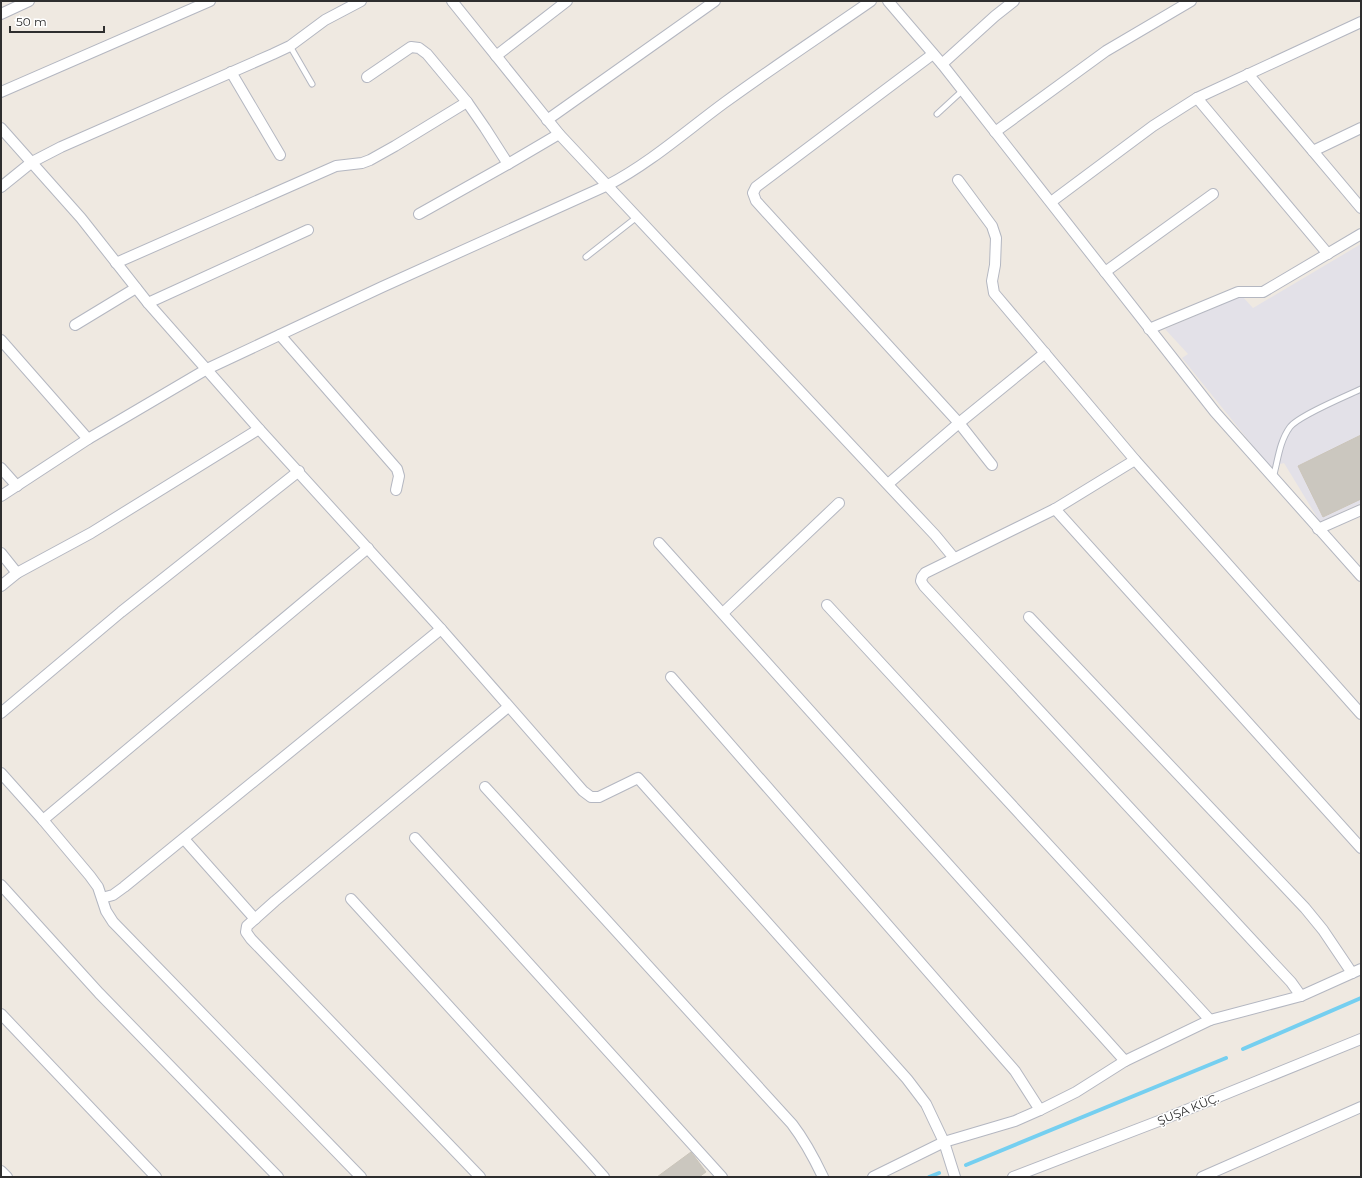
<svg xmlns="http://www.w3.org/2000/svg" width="1362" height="1178" font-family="Montserrat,sans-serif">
<rect width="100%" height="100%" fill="#efe9e1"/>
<path fill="#e3e1e8" d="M1361,244V503L1320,522L1284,463L1270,467L1182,358L1188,354L1165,329L1242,296L1253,308Z"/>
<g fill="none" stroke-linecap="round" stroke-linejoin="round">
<g stroke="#75cff0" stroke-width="4">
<path d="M1243,1049L1361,998"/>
<path d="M966,1165L1226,1058"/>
<path d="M929,1177L939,1173"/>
</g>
</g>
<g fill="#cbc7bf" stroke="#cbc5ba">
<path d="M1361,435V499L1323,517L1298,466Z"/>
<path d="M691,1152L706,1172L699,1177H657Z"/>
</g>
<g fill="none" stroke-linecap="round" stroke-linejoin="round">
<defs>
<g id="service">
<path d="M290,46L312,84"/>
<path d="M937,114L962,91"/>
<path d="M586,257L637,217"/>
<path d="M1273,478C1278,461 1279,442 1290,427C1298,416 1346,396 1361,389"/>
</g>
<g id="minor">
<path d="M452,1L559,134L935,535L954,558"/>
<path d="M888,1L942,64L1215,412L1361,576"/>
<path d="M1,14L29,1"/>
<path d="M933,54L756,187L753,193L756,201L959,423L992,465"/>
<path d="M496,56L567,1"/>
<path d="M942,64L995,16L1014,1"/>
<path d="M231,72L280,155"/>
<path d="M1248,74L1361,208"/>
<path d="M367,77L411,47L419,48L427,54L467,102"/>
<path d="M1,92L210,1"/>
<path d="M1197,98L1328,254"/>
<path d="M547,120L715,1"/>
<path d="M1,128L81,218L148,303L259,429L441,629L583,791L591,797H599L638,778L907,1079L926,1104L944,1142L955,1177"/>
<path d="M995,132L1106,51L1191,1"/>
<path d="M1313,151L1361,128"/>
<path d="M958,180L992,226L996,238L995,265L992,281L994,293L1135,460L1361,714"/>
<path d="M1,187L32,162L61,147L273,54L290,46L325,20L361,1"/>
<path d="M1051,202L1153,126L1197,98L1361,22"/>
<path d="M419,214L508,164"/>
<path d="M116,263L336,166L362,163L370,160L395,146L467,102L485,128L508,164L559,134"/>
<path d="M1105,272L1213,194"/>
<path d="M148,303L308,230"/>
<path d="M75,325L136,288"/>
<path d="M1149,329L1168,321L1238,292H1263L1361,234"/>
<path d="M280,335L397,469L399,476L396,490"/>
<path d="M1,340L88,439"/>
<path d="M1135,460L1055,509L925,573L922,577L921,581L924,586L1276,966L1291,982L1301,996"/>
<path d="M1,468L17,486"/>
<path d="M888,484L959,423L1045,353"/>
<path d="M1,496L88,439L207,369L382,287L608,185C650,163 686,131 724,103C772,68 822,35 871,1"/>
<path d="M1055,509L1361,848"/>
<path d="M1318,529L1361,510"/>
<path d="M659,543L1125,1061"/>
<path d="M1,553L17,573"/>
<path d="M1,586L17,573L91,533L259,429"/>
<path d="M827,605L1210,1020"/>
<path d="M723,613L839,503"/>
<path d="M1029,617L1305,908L1323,930L1352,973"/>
<path d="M671,677L1015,1071L1040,1110"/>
<path d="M1,713L121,612L299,471"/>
<path d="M1,773L43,820L90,876L98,887L106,911L113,922L361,1177"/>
<path d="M485,787L792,1124C805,1141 814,1158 823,1177"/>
<path d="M43,820L368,548"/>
<path d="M415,838L722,1177"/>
<path d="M184,839L255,919"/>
<path d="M1,885L99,993L278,1177"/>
<path d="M102,898L113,895L124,887L441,629"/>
<path d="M351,899L589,1160L604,1177"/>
<path d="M1,1014L156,1177"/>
<path d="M1,1171L7,1177"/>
<path d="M480,1177L251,939L246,932L247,926L275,901L508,707"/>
<path d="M873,1177L944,1142L1015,1121L1040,1110L1076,1092L1125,1061L1210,1020L1301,996L1361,969"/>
<path d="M1013,1177L1164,1119L1361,1039"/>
<path d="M1202,1177L1361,1107"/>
</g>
</defs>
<use href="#service" stroke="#b4b7c1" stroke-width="7"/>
<use href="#minor" stroke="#b4b7c1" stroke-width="12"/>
<use href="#service" stroke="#fff" stroke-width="5"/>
<use href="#minor" stroke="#fff" stroke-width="10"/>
</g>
<g text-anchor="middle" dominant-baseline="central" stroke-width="3" stroke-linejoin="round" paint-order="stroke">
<g font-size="12" fill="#2e2e2e" stroke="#fff">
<text transform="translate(1188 1109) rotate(-22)">ŞUŞA KÜÇ.</text>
</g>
</g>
<rect width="1362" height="1178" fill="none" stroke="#2e2e2e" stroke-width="4"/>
<path d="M10 26v6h94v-6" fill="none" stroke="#2e2e2e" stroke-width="2"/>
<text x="16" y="26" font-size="12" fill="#2e2e2e" stroke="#ffffff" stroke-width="3" paint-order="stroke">50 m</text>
</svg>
